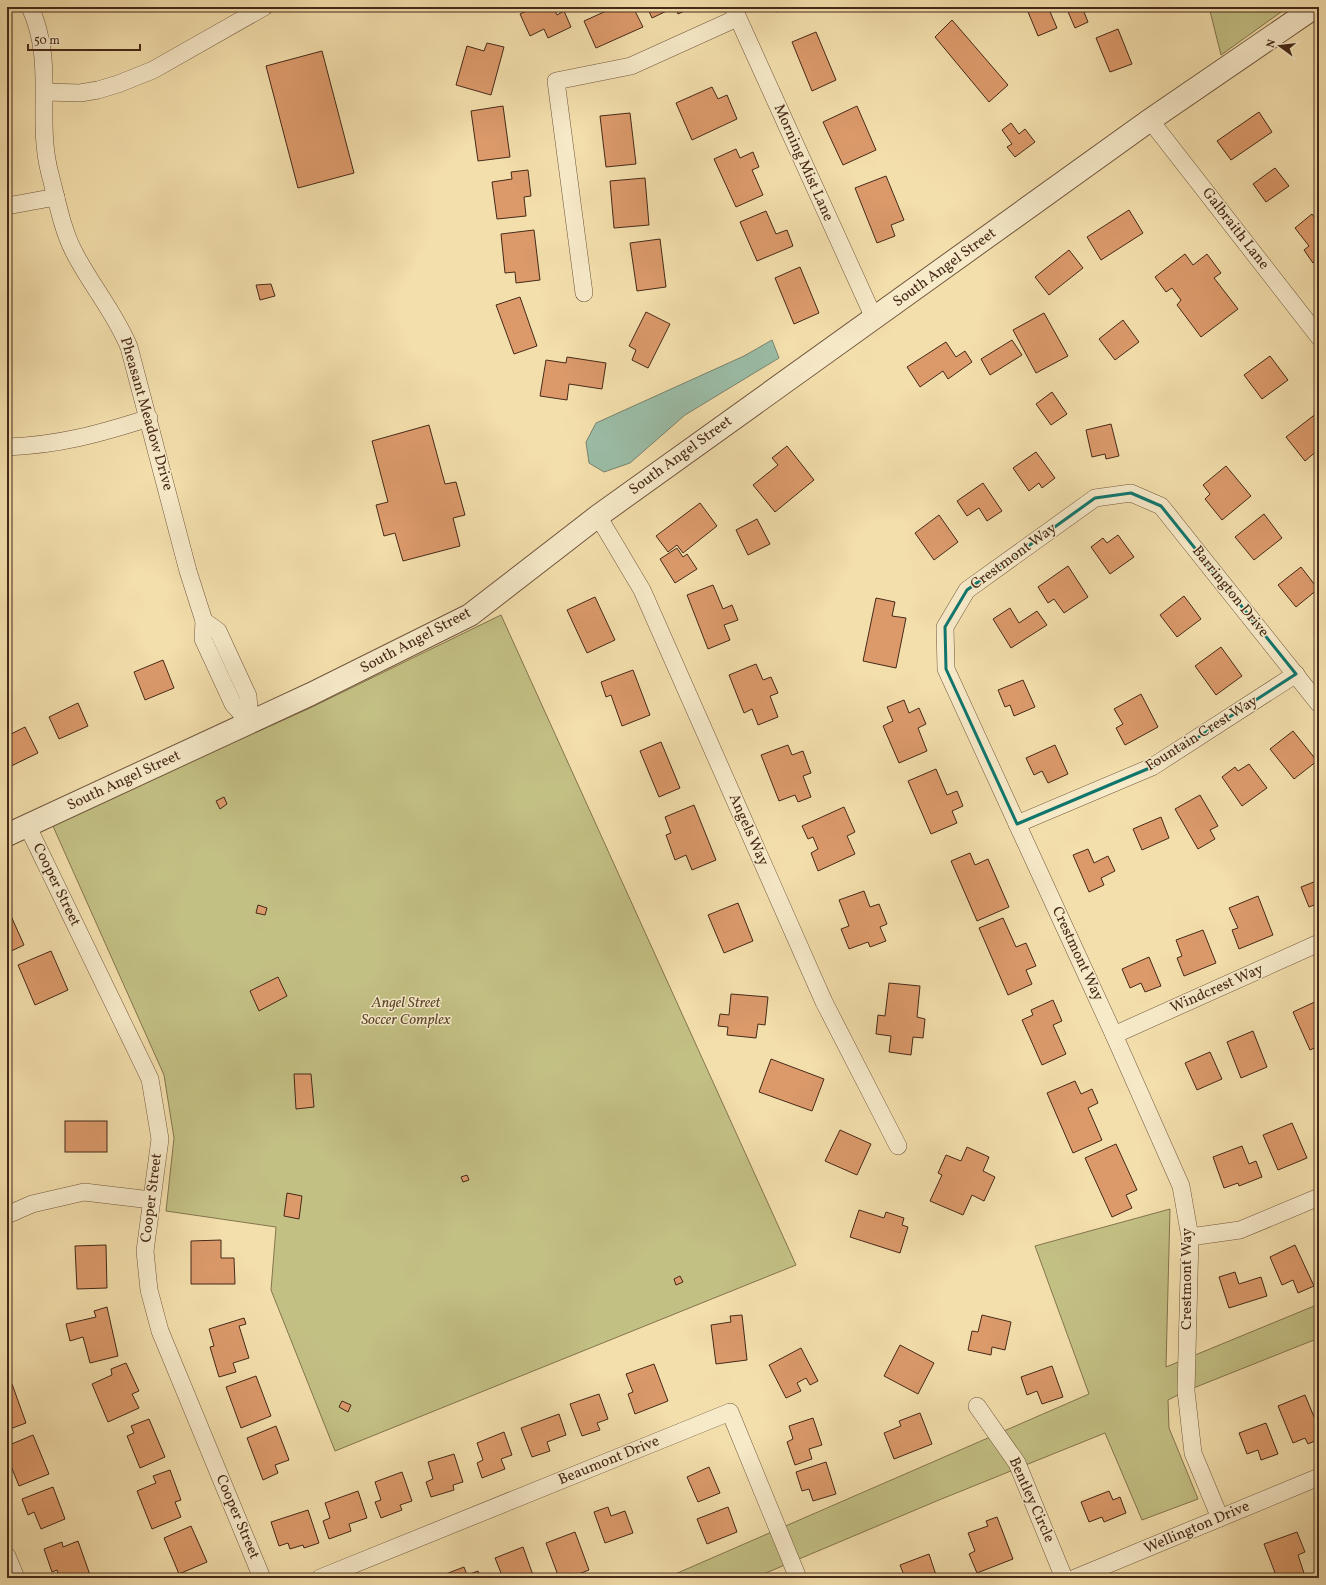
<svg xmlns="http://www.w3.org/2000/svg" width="1326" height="1585" font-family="Vollkorn,serif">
<rect width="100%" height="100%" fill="#f3dfac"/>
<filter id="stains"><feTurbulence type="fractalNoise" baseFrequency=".005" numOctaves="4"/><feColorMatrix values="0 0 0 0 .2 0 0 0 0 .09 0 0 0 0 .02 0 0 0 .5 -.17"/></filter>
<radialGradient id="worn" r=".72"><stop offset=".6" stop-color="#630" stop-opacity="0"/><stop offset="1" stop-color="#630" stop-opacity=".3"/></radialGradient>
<g fill="#c3c084" stroke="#84744e">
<path d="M1209,7H1288L1221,55Z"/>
<path d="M501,615L796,1265L335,1451L271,1290L276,1227L166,1211L174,1138L164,1075L52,824L310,708Z"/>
<path d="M1170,1209L1166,1367L1319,1304V1338L1186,1391L1168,1400L1169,1428L1198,1499L1142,1520L1105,1433L939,1500L754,1578H666L1089,1394L1035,1246Z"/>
</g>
<path fill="#9bbda7" stroke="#79826e" d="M772,340L779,358L685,415L630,463L604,472L589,463L586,442L596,423L744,356Z"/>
<g fill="#dc9a6b" stroke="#462918">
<path d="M535,7H553L557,15L564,11L571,27L548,38L544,29L530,36L520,14Z"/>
<path d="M615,7H633L643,27L596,48L584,21Z"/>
<path d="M647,7H693L678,14L675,7L652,18Z"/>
<path d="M774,7H786L776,12Z"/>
<path d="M1026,7H1048L1057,28L1038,36Z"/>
<path d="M1066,7H1082L1088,22L1075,28Z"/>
<path d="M952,20L1008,85L989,102L935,37Z"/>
<path d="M1118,29L1132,64L1110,72L1096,38Z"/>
<path d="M816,32L836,80L812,91L792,42Z"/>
<path d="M487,43L504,47L491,95L456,85L467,46L484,51Z"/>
<path d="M322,51L354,173L298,188L266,66Z"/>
<path d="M712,87L718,99L727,95L737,119L692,140L676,103Z"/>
<path d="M503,106L510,157L478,161L471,111Z"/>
<path d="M857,106L876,150L843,165L823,122Z"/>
<path d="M1259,112L1272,132L1231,160L1217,141Z"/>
<path d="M630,113L636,164L606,167L600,116Z"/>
<path d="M1011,123L1019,134L1025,129L1035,142L1015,157L1007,147L1012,144L1002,130Z"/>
<path d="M736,149L740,158L753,152L759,167L752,170L763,195L736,207L714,159Z"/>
<path d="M1275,168L1289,186L1266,202L1253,184Z"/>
<path d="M528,170L531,196L524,197L526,216L497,219L492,182L512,179L511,172Z"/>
<path d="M886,176L904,220L891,225L895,236L877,243L855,188Z"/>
<path d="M645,178L649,225L614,228L610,181Z"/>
<path d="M1129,210L1143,233L1101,260L1087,237Z"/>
<path d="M766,211L776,234L787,230L793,246L757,261L740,222Z"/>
<path d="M1312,214L1319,223V258L1313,263L1304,250L1309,246L1295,228Z"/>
<path d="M534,230L540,280L516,283L515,272L505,273L501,234Z"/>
<path d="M660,239L666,287L637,291L630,243Z"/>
<path d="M1069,250L1083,268L1049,295L1035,277Z"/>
<path d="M1185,254L1193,265L1207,254L1221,273L1214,278L1238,309L1201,337L1177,305L1181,300L1172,288L1166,292L1155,277Z"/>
<path d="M800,267L819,313L794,324L775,278Z"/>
<path d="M271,284L275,296L260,300L256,285Z"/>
<path d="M520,297L537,346L514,354L496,305Z"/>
<path d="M646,312L670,324L648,368L632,360L636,350L629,346Z"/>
<path d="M1044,313L1068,356L1036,373L1013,330Z"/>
<path d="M1123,320L1139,342L1115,360L1099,339Z"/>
<path d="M1012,340L1022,355L990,375L981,359Z"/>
<path d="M946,342L956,357L965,351L972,362L948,379L943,371L920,387L907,367Z"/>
<path d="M1270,356L1288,380L1262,399L1244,375Z"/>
<path d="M567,357L606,363L602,389L569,384L567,400L540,396L546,360L566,363Z"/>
<path d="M1052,392L1067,414L1051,425L1036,404Z"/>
<path d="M1317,413L1319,416V449L1305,461L1286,437Z"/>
<path d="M1111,424L1119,456L1106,459L1105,454L1092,457L1086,430Z"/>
<path d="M429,425L445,484L456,482L465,515L453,518L460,546L403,561L395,533L384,536L376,505L388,502L372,441Z"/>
<path d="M787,446L814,480L775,512L753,485L778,465L772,458Z"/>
<path d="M1036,452L1055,478L1042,488L1039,483L1029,491L1013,468Z"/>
<path d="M1226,466L1251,496L1222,520L1205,499L1210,494L1203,485Z"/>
<path d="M983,483L1002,511L987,521L979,508L967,516L957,501Z"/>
<path d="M700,503L717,526L683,553L677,545L668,552L656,536Z"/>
<path d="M1264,514L1282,538L1254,560L1235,537Z"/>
<path d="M939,515L958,542L934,560L915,533Z"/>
<path d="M757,519L770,544L748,555L736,530Z"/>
<path d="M1118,535L1134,557L1110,574L1091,547L1103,538L1107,543Z"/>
<path d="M677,548L683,557L687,554L697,569L675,583L660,559Z"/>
<path d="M1068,566L1088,597L1064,613L1054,599L1048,603L1038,587Z"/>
<path d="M1301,567L1318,589L1296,607L1278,585Z"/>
<path d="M713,585L723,609L732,605L738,620L724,625L730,640L708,649L687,595Z"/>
<path d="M1184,596L1201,619L1177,637L1160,615Z"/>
<path d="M595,597L615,640L587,653L567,610Z"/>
<path d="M876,598L895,602L892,616L906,618L896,668L863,661Z"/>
<path d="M1010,608L1019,623L1037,611L1047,625L1011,648L993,619Z"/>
<path d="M1319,628V639L1314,632Z"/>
<path d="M1221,647L1242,676L1216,695L1195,666Z"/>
<path d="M163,660L174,688L145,700L134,672Z"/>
<path d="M756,664L763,680L771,677L778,693L770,696L778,717L758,725L752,709L744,713L729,675Z"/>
<path d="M633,670L650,715L622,726L611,695L606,697L601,682Z"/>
<path d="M1023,680L1035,707L1014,716L1010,705L1005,707L998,690Z"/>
<path d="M1141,694L1158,727L1125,745L1116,728L1123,724L1114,709Z"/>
<path d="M904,700L909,713L919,708L926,724L918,728L927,751L899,763L883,726L893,721L887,707Z"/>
<path d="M78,703L88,726L59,739L49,717Z"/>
<path d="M25,727L38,753L7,768V736Z"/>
<path d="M1293,731L1317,761L1294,779L1270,749Z"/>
<path d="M661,742L680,788L659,797L640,751Z"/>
<path d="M788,745L792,755L803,751L811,773L803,776L811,797L798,802L795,795L779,801L761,755Z"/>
<path d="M1055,745L1068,774L1048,783L1042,771L1034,775L1026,758Z"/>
<path d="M1249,764L1267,788L1242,806L1222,777L1235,767L1238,771Z"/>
<path d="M936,769L947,795L957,791L963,806L952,811L957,823L931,834L908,781Z"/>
<path d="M1200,795L1218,826L1210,830L1215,839L1198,849L1175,809Z"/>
<path d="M224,797L227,804L220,809L216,801Z"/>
<path d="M694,805L716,860L692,870L686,855L675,860L666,835L671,833L665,817Z"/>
<path d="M844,807L855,832L847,836L855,854L818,871L811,853L818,849L813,837L808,839L802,826Z"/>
<path d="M1161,817L1169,838L1142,850L1133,829Z"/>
<path d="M1088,849L1094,863L1108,856L1115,871L1101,878L1104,885L1089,892L1073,855Z"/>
<path d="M970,853L975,865L988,859L1009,907L977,921L951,861Z"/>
<path d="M1319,880V903L1309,907L1301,887Z"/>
<path d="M864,891L870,907L879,904L887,924L880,927L886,941L870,947L868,942L849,949L841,929L849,926L839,900Z"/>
<path d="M1258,896L1273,935L1239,949L1232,930L1238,928L1229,908Z"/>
<path d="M738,903L753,941L724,953L708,915Z"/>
<path d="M258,905L267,908L265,915L256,913Z"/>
<path d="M11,916L24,945L7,953V917Z"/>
<path d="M1003,918L1016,947L1026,943L1036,966L1026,970L1032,984L1008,995L979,928Z"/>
<path d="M1203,930L1216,963L1184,976L1177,958L1182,956L1176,940Z"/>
<path d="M51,951L68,990L35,1005L18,965Z"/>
<path d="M1149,957L1161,986L1145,992L1141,983L1130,988L1122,969Z"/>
<path d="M278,977L287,996L259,1011L250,991Z"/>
<path d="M889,983L920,986L917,1017L925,1019L923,1038L913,1037L911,1055L889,1052L891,1036L876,1034L878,1015L885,1016Z"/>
<path d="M731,994L768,997L765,1025L758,1024L756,1038L727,1035L728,1027L718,1026L720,1014L729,1015Z"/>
<path d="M1053,1000L1062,1021L1053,1025L1066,1054L1042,1065L1022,1020L1033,1015L1031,1010Z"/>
<path d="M1319,1000V1046L1310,1050L1293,1012Z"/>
<path d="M1253,1031L1267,1067L1241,1078L1227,1042Z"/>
<path d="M1210,1052L1222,1079L1197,1090L1185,1063Z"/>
<path d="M771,1059L824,1079L812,1111L759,1092Z"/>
<path d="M294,1074H311L314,1107L296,1109Z"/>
<path d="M1075,1081L1081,1094L1092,1089L1098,1103L1088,1108L1102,1140L1073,1153L1047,1093Z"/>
<rect x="65" y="1121" width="42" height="31"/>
<path d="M1292,1123L1307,1158L1278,1170L1263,1135Z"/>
<path d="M840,1130L871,1144L857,1175L825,1161Z"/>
<path d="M1116,1144L1137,1190L1126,1195L1132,1208L1112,1217L1085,1158Z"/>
<path d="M1242,1146L1249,1164L1256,1161L1262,1177L1239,1186L1238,1183L1224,1188L1213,1157Z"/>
<path d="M967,1147L989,1157L983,1171L995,1177L984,1201L972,1195L963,1215L930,1201L942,1175L938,1173L946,1155L961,1161Z"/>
<path d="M467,1175L469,1180L463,1182L461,1177Z"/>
<path d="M287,1193L302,1196L299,1219L284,1216Z"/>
<path d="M859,1210L884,1218L886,1212L904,1218L902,1225L908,1227L900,1253L850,1237Z"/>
<path d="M221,1240V1258H234L235,1284H191V1241Z"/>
<path d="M106,1245L107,1288L77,1289L75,1246Z"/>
<path d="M1295,1245L1314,1286L1298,1293L1293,1280L1282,1285L1270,1257Z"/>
<path d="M1235,1272L1239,1284L1261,1277L1267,1296L1229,1308L1219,1277Z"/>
<path d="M680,1276L683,1282L676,1285L674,1279Z"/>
<path d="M107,1307L118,1356L90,1363L83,1337L70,1341L66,1324L96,1317L94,1311Z"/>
<path d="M742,1315L747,1360L716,1364L711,1325L731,1322L730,1316Z"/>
<path d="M982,1315L1011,1322L1005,1350L992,1347L991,1355L968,1350L972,1331L978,1332Z"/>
<path d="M244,1318L246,1324L239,1326L249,1358L233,1363L236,1372L219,1377L210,1347L214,1346L209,1329Z"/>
<path d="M900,1345L934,1363L918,1394L884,1376Z"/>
<path d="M801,1348L818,1381L810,1385L806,1378L797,1383L801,1391L786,1398L769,1365Z"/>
<path d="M126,1363L139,1391L132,1394L139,1408L108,1422L92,1384L112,1375L111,1369Z"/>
<path d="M654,1364L668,1401L635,1414L628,1394L633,1392L626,1374Z"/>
<path d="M1052,1366L1063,1397L1042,1404L1037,1391L1027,1395L1021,1377Z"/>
<path d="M256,1376L271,1416L241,1428L226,1387Z"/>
<path d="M12,1384L26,1423L7,1430V1386Z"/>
<path d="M599,1394L608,1419L597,1423L600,1430L582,1436L570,1404Z"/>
<path d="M1305,1395L1319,1429V1439L1308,1444L1305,1438L1293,1443L1278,1406Z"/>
<path d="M342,1401L351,1405L348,1412L339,1407Z"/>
<path d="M920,1413L932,1444L894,1459L884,1433L901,1426L899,1421Z"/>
<path d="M559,1414L566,1435L547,1442L550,1451L532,1457L521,1428Z"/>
<path d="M813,1418L822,1445L809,1449L812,1459L795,1465L787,1442L793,1439L789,1426Z"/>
<path d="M149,1419L165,1457L140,1468L127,1436L134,1433L131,1426Z"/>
<path d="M1266,1423L1278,1454L1261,1460L1258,1450L1247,1454L1239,1433Z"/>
<path d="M276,1426L289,1460L275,1465L278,1473L263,1480L247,1438Z"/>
<path d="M504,1432L512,1455L501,1459L505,1469L482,1478L477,1463L483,1460L477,1443Z"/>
<path d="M33,1435L49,1474L19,1486L7,1456V1446Z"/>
<path d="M454,1454L463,1482L453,1485L454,1490L431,1497L426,1482L433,1479L428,1462Z"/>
<path d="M826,1462L836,1494L813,1501L809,1489L802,1491L796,1472Z"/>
<path d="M709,1467L720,1493L698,1502L687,1477Z"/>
<path d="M170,1470L181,1500L175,1502L181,1517L152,1529L137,1491L156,1483L153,1476Z"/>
<path d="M402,1472L412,1501L400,1505L402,1510L381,1518L375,1502L381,1500L375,1482Z"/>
<path d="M53,1487L65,1519L41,1529L34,1512L28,1515L22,1499Z"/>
<path d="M358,1491L367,1518L349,1524L351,1531L329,1539L323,1521L330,1518L325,1503Z"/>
<path d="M1109,1491L1113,1500L1120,1497L1126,1513L1104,1522L1102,1517L1089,1522L1081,1502Z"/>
<path d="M608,1507L611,1516L625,1511L633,1533L605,1543L594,1512Z"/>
<path d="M728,1507L737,1532L707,1544L697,1519Z"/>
<path d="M308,1510L319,1543L304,1548L303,1545L290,1549L288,1543L279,1546L271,1522Z"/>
<path d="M997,1517L1013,1559L977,1573L969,1554L975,1551L968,1533L988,1526L986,1521Z"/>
<path d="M191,1526L207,1562L179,1574L164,1538Z"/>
<path d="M575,1532L589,1570L568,1578H559L546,1543Z"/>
<path d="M1297,1532L1305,1552L1298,1555L1304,1573L1291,1578H1277L1264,1544Z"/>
<path d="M78,1541L90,1575L82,1578H60L57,1570L52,1572L44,1549L62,1542L63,1547Z"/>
<path d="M523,1547L534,1578H503L495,1558Z"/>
<path d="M929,1554L937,1578H905L900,1565Z"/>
<path d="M464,1567L467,1575L478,1571L481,1578H444L443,1575Z"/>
<path d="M885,1574L886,1578H872Z"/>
</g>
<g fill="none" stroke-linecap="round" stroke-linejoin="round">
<defs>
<g id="minor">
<path d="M30,7C56,64 35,117 50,174C57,200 62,229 74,252C91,285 115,313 129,347L188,571L204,621L203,639L233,704L250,723"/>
<path d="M733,7L874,318"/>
<path d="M45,92L80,93L98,90L118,84L153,70L264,7"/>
<path d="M1150,120L1319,337"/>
<path d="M7,206L56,197"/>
<path d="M584,293L556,81L631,66L737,18"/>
<path d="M7,447C59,445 99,434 149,418"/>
<path d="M598,516L642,590L824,1002L898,1146"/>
<path d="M204,621L218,631L248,696L250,723"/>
<path d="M1017,824L1152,767L1296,674"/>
<path d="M27,825L150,1079L160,1139L145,1251L149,1290L160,1331L262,1578"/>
<path d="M1114,1035L1319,943"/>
<path d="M7,1215L32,1204L84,1192L151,1200"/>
<path d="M1190,1237L1240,1230L1319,1197"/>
<path d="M977,1406L1017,1463L1064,1578"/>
<path d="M1220,1518L1193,1453L1186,1391L1190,1237L1181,1186L1114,1035L946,669L945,627L967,590L1095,498L1131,493L1161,506L1319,704"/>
<path d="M7,1556L16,1578"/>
<path d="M320,1578L730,1412L798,1578"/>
<path d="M1075,1578L1319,1477"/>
</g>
<path id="tertiary" d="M7,835L311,694L470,615L598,516L1150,120L1315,7"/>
</defs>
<use href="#minor" stroke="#71563d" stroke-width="18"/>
<use href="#tertiary" stroke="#71563d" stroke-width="24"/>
<use href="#minor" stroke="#f7eac9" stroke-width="17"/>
<use href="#tertiary" stroke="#f7eac9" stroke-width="22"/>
</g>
<path fill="none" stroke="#0f766e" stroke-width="3" stroke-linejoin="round" d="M1131,493L1161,506L1296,674L1152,767L1017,824L946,669L945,627L967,590L1095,498Z"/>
<g text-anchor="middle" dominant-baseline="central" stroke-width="3" stroke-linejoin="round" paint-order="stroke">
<g font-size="15" fill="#462918" stroke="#f7eac9">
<text transform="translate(803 163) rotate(66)">Morning Mist Lane</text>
<text transform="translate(1235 229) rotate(52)">Galbraith Lane</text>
<text transform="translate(945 268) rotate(-36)">South Angel Street</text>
<text transform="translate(146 414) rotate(74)">Pheasant Meadow Drive</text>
<text transform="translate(681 456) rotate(-36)">South Angel Street</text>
<text transform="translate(1014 557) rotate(-36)">Crestmont Way</text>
<text transform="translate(1230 592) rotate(51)">Barrington Drive</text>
<text transform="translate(416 641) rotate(-28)">South Angel Street</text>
<text transform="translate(1202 734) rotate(-32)">Fountain Crest Way</text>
<text transform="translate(124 781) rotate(-25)">South Angel Street</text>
<text transform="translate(748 830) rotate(66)">Angels Way</text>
<text transform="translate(56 885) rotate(64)">Cooper Street</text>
<text transform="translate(1077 954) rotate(65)">Crestmont Way</text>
<text transform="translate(1217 989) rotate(-24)">Windcrest Way</text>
<text transform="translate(152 1198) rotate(-83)">Cooper Street</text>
<text transform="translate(1187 1279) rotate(-90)">Crestmont Way</text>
<text transform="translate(609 1461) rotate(-22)">Beaumont Drive</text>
<text transform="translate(1031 1500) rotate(66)">Bentley Circle</text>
<text transform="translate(237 1517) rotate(67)">Cooper Street</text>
<text transform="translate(1197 1528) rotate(-23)">Wellington Drive</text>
</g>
<g font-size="15" font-style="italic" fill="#5f472e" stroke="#f7eac9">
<text x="406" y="1003">Angel Street<tspan x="406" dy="17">Soccer Complex</tspan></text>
</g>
</g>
<rect width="1326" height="1585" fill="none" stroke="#f3dfac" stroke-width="24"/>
<rect x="8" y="8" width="1310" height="1569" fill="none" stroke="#462918" stroke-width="2"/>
<rect x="12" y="12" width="1302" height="1561" fill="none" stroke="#462918"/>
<g transform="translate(1280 46) rotate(285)" stroke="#f7eac9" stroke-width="3" paint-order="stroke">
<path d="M0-3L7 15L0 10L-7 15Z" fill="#462918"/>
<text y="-6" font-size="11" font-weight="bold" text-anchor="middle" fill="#462918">N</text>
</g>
<path d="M28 44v6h112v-6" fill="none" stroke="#462918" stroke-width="2"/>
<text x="34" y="44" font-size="12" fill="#462918" stroke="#f7eac9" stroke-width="3" paint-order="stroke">50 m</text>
<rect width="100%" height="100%" filter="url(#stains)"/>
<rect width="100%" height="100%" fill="url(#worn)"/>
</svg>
